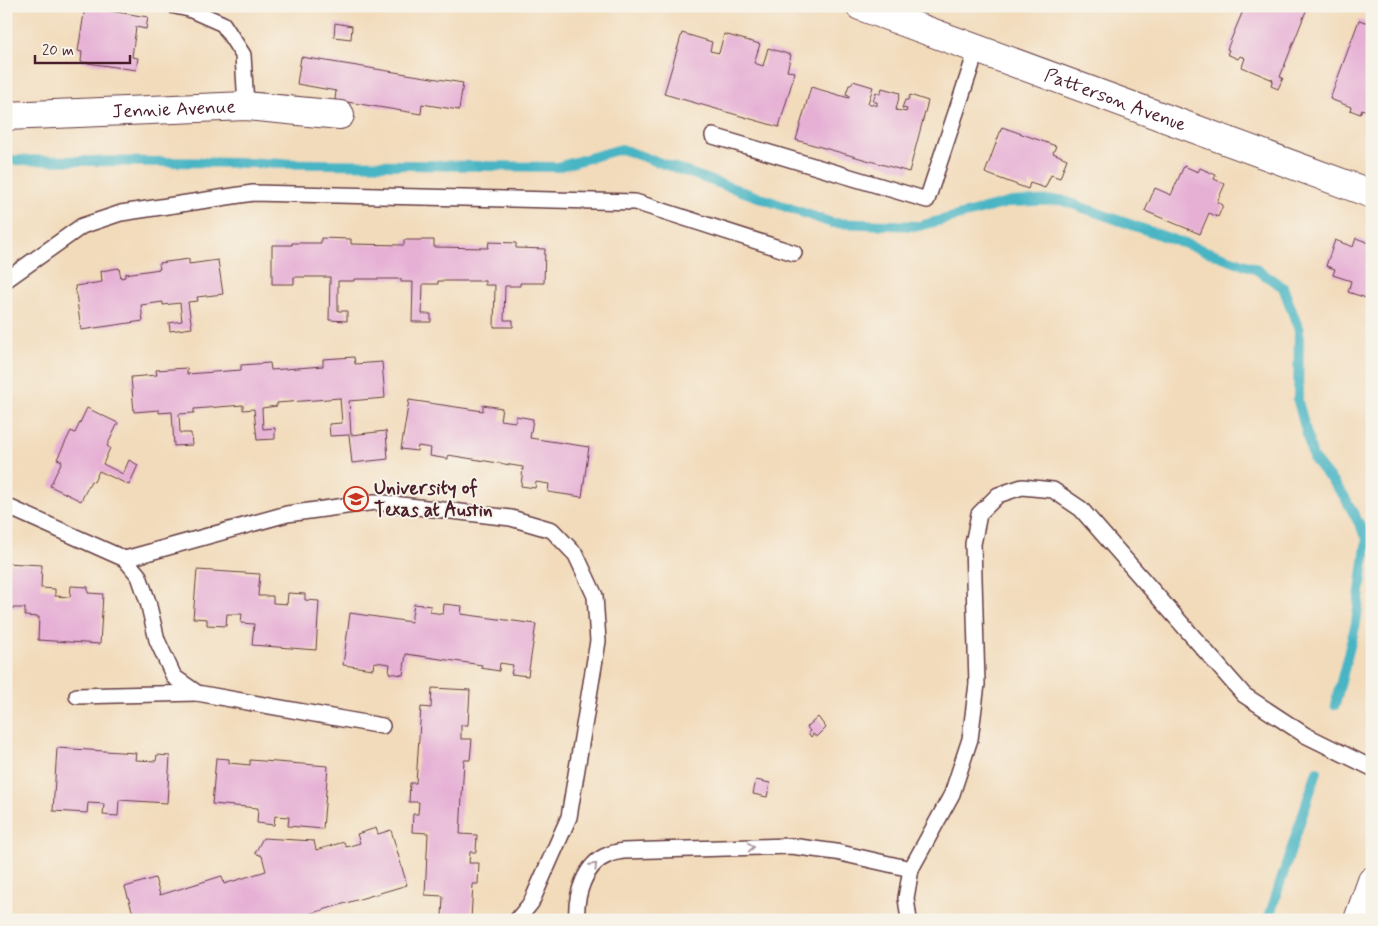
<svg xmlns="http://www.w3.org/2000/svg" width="1378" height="926" font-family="Mynerve,sans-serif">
<rect width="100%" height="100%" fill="#f7f3e8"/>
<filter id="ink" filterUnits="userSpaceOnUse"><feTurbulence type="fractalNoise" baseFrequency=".02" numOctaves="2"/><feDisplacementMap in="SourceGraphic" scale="10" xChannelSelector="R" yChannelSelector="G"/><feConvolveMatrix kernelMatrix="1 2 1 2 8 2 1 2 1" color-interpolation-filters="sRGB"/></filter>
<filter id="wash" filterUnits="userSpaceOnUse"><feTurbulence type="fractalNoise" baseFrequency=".0096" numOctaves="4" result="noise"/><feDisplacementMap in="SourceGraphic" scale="20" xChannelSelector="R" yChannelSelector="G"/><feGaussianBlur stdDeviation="1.12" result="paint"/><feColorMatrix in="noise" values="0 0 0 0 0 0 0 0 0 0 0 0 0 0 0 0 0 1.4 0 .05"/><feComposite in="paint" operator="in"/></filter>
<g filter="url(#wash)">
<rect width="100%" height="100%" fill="#f2dbbb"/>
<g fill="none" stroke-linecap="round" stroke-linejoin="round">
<g stroke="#48b5c4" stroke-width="10">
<path d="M6,160L557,167L621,149L832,223L919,226L1011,202L1061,200L1254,268L1283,287L1299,330L1298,401L1313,458L1344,496L1367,538L1356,623L1335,705"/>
<path d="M1268,920L1317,771"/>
</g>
</g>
<g id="blocks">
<g fill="#e6b0d5">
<path d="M1245,6H1308L1280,77L1283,78L1278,89L1271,86L1273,80L1242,67L1245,58L1240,56L1238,59L1227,54L1229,50L1227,49Z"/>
<path d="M85,7L148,17L146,29L136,27L132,57L138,58L136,70L81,62L82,52L78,51Z"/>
<path d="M1359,20L1372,24V107L1370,112L1362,109L1360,114L1350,110L1351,107L1330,99Z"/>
<path d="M335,23L352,26L351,39L334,37Z"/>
<path d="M682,33L712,42L710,51L719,53L724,34L760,44L754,63L763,66L768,48L791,55L787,71L795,72L779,127L664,94Z"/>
<path d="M301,57L463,83L459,110L422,104L421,114L335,100L336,91L297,84Z"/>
<path d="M853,81L873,87L868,103L877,106V102H873L876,92L880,94L882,88L900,93L896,110L906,112L907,109L902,108L905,100H908L910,95L928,101L909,172L796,140L811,87L849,98V95L846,94L849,85H851Z"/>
<path d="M1002,127L1056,146L1053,153L1067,159L1060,178L1051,175L1045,188L1030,183L1028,189L985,173Z"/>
<path d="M1184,166L1198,172L1200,168L1216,175L1214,179L1225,184L1217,202L1223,205L1218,217L1209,213L1200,234L1145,211L1155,188L1171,195Z"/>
<path d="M321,238L351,239V244L404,245V240H434V247L488,248L489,242L516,243V248L545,249L544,283H520V286H505L504,320H513V327H494L495,285H485V281H438V284H423L422,314H431V322H412L413,282H401V279H354V281H338V311H347V321L329,320L330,277H294V284H272V245H292V243H321Z"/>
<path d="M1356,238L1372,244V300L1348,292L1351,281L1333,275L1335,269L1326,266L1335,240L1353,247Z"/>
<path d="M189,259V264L218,260L223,294L197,297L198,301L188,302L192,328L170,331L169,323L182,321L180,303L163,305V302L141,305L143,321L81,330L75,286L102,282L101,271L119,268L121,278L125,277V274L160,269L159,263Z"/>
<path d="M354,357L355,364L382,362L385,398L349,401L351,435L386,431L388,459L352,463L349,435L330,436L329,424L342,423L340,398L277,403V406L262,408L263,429L275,428V439L257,440L254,409L243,410V405L194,409V413L179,414L180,433H191L192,445L174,446L172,412L159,413V410L134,412L131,377L157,375L156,370L187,368V374L241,370V365L270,363L271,370L323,366V359Z"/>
<path d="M409,400L483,411V405L502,408L500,420L515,422L516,416L533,419L530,438L589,447L582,497L548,492L549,484L536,482L535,488L521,486L523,467L448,455V459L430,456L431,448L418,446L417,451L401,449Z"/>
<path d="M87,408L118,423L107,446L110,448L103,464L123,474L129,460L138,465L129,485L99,471L94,482L91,481L81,501L50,486L62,461L57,459L71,431L75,433Z"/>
<path d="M6,563L42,565L41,588L55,589V596L70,597L71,586L88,587V593L103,594L100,644L38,640L39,617L25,616V608H10L9,620H6Z"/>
<path d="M197,570L260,574L258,596H273V603L287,604L288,593L305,594V600L319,601L316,650L252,645L254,624L241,623L242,614H227L226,626L207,625V619L193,618Z"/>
<path d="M414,604L431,606L430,612L443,614L444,604L462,606L461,614L536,624L528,676L511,674L513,665L500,663L499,671L481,668L482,665L406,654L403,675L389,673L390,664L374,662L373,669L343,665L350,613L411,622Z"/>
<path d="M432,688L470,690L468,725H461V739H472L470,760H464L460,834L477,835L476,852H470L469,863H479L478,884H473L471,919L442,917L443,896L425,895L428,833L412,832L413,814H418L419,802H409L410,783H416L421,707L431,708Z"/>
<path d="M818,717L826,728L817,737L813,734L811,737L808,733L810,731L807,727Z"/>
<path d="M57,748L136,753L135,760L156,761L157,755L170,756L167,803L119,800L118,816L103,815L104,804L88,803L87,813L53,811Z"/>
<path d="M216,758L229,759V763L250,765V760L328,766L323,829L288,826L289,817L275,816L274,825L257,823L258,808L212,804Z"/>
<path d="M756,780L770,783L767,797L753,794Z"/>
<path d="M376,828L378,834L391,830L407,885L289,920H282L281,917L267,920V916L255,920H135L125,887L155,878L160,895L222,876L224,884L266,871L262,856L255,853L263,838L314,841L316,850L344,842L346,847L360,843L357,834Z"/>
</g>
</g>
</g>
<g filter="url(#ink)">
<use href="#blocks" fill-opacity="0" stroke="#633b41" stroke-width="1"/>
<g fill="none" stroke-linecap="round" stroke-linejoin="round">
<defs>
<g id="lane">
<path d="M175,6L189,9L223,24L243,55L246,106"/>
<path d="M713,136L927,200L977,49"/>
<path d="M6,280L82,226L121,213L253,193L635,202L794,253"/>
<path d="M6,506L125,559L287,514L375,502L511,518L552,530L576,555L595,596L598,641L569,817L531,903L517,920"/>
<path d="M125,559L139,576L148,602L157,640L174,677L197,693L382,726"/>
<path d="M77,696L197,693"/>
<path d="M911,869L952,794L970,739L977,684L973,544L979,514L998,495L1022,487L1053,490L1081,509L1244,695L1305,735L1372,768"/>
<path d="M577,920C575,897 584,864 608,855C612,853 618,852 623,851L791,846L836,852L911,869L906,898L909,920"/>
</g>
<g id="street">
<path id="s1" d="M860,6L1372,194"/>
<path id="s2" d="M6,116L246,106L340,115"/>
<path d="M1358,920L1372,881"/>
</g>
</defs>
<use href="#lane" stroke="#633b41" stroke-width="18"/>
<use href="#street" stroke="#633b41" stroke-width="30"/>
<use href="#lane" stroke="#fff" stroke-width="15"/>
<use href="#street" stroke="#fff" stroke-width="28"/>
</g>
<defs><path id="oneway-chevron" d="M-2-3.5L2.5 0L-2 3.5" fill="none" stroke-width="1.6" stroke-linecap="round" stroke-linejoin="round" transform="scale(1.25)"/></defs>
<g stroke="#ae9aa0">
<use href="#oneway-chevron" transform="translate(751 847) rotate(-2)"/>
<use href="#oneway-chevron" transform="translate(594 866) rotate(-46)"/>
</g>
</g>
<defs>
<symbol id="university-ring" viewBox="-11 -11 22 22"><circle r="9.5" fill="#f7f3e8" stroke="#c8321e" stroke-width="1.5"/><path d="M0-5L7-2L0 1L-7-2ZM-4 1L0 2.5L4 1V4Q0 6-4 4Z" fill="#c8321e"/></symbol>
</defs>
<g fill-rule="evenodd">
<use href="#university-ring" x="342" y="485" width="28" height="28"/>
</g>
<g text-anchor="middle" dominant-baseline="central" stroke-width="4" stroke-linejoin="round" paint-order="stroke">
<g font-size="19" fill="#4a1f2b" stroke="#f7f3e8">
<text stroke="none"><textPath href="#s1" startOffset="272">Patterson Avenue</textPath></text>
<text stroke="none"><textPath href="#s2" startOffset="168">Jennie Avenue</textPath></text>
</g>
<g font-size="19" font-weight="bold" fill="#4a1f2b" stroke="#f7f3e8" text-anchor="start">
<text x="374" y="488">University of<tspan x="374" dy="22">Texas at Austin</tspan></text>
</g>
</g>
<rect width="1378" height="926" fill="none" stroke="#f7f3e8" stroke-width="25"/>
<path d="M35 55v8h95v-8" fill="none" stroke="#4a1f2b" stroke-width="2.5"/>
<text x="42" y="55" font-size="15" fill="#4a1f2b" stroke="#f7f3e8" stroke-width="4" paint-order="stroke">20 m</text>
</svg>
